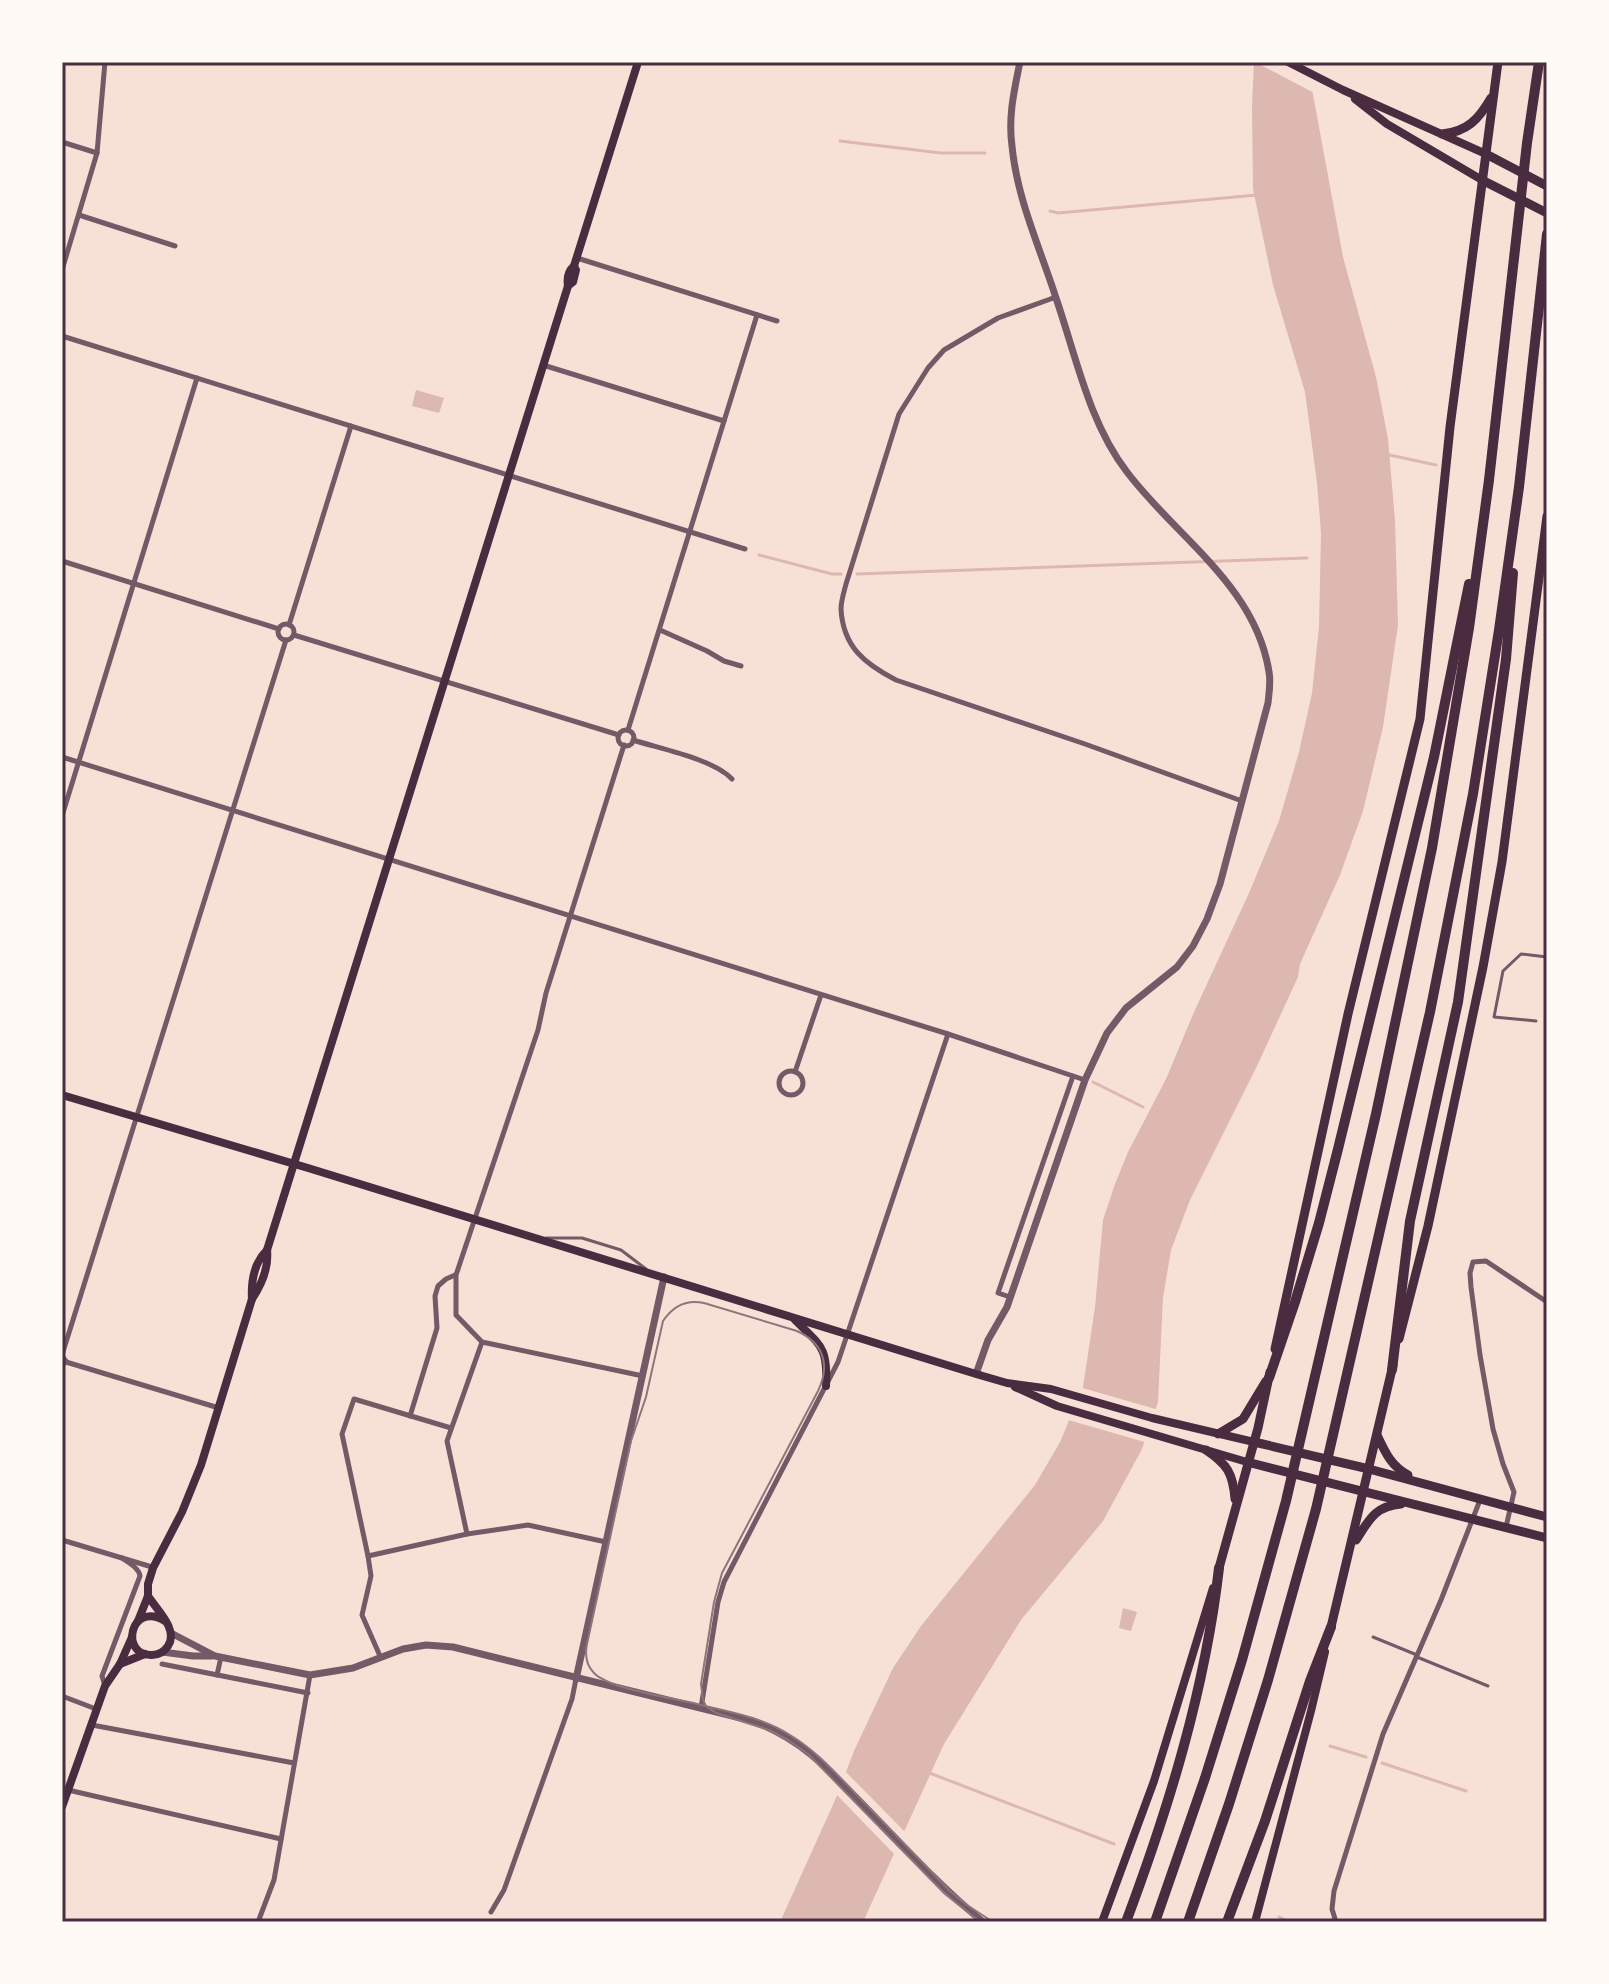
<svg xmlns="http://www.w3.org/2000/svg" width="1609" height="1984" font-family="'Fira Sans',sans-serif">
<rect width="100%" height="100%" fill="#f7e1d7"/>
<g fill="#dcb8b0">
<path d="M1254,62H1307L1343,257L1376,377L1388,439L1395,520L1398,625L1383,727L1363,811L1340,875L1300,964L1298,977L1257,1066L1190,1200L1171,1250L1163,1298L1158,1402L1142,1449L1103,1521L1021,1620L944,1744L863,1922H780L836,1798L854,1751L893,1668L921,1626L1035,1485L1060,1442L1083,1387L1095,1307L1103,1220L1115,1184L1128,1152L1166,1079L1194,1012L1249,893L1279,821L1299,752L1312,693L1319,627L1321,533L1317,483L1305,392L1273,285L1253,189L1252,106Z"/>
<path d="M416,390L444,398L439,413L412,406Z"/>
<path d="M1123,1608L1137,1612L1131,1631L1119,1628Z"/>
</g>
<g fill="#f7e1d7">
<path d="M1255,62H1311L1318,95Z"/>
<path d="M1079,1387L1159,1410L1148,1443L1065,1419Z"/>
<path d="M843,1769L907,1834L896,1856L834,1792Z"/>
</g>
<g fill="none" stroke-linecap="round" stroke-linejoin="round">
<g stroke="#dcb8b0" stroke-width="3">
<path d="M840,141L941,153H985"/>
<path d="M1050,211L1058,213L1257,195"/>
<path d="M1385,454L1436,465"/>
<path d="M759,555L832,574H841"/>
<path d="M857,574L1307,558"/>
<path d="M1093,1082L1143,1107"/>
<path d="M1330,1746L1366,1757"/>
<path d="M1382,1763L1466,1791"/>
<path d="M927,1772L1114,1844"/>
<path d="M1279,1917L1290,1922"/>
</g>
<g stroke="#755966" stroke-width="3">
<path d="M1536,1021L1494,1017L1503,971L1521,954L1547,957"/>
<path d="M546,1238H582L621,1250L646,1269"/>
<path d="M1373,1637L1417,1655"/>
<path d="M1417,1657L1488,1686"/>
</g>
<g stroke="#755966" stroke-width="5">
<path d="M225,62H226"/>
<path d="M62,142L97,153"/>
<path d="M79,215L175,246"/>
<path d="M577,258L777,321"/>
<path d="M62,270L97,153L105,62"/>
<path d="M1056,297L998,318L944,350L928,368L899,414L846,584C844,592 841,601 841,609C843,647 865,664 896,680L1085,744L1242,801"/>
<path d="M62,336L745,549"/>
<path d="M543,365L724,421"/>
<path d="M62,561L279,629"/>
<circle cx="286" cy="632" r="8"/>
<path d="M289,625L351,426"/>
<path d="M660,630L707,651L724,661L741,666"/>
<path d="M294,635L619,735"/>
<path d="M628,730L757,315"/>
<circle cx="626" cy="738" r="8"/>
<path d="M633,740C661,749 713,759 732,779"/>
<path d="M624,745L546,993L538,1030L456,1275V1315L482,1342L643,1376"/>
<path d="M62,757L948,1034L1085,1080"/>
<path d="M62,816L197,378"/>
<circle cx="791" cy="1083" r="12"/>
<path d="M795,1072L821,995"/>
<path d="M1010,1297L998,1293L1073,1076"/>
<path d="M62,1355L286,640"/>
<path d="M62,1356L66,1361L62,1366"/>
<path d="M66,1362L219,1408"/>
<path d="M410,1416L437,1328L435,1296L438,1286L446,1279L455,1275"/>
<path d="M1506,1527L1514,1492L1503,1464L1493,1429L1480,1355L1471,1287L1470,1273L1473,1262L1486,1261L1547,1302"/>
<path d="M467,1534L447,1441L482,1342"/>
<path d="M62,1540L152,1567"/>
<path d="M368,1556L467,1534L528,1525L606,1542"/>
<path d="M380,1656L362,1615L371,1576L368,1556L342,1434L354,1399L451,1428"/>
<path d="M162,1664L308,1693"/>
<path d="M217,1675L221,1657"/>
<path d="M105,1686L102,1676L140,1576C139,1568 129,1563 122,1558"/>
<path d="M62,1696L96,1709"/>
<path d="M701,1708L718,1602L724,1582L838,1362L948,1034"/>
<path d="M92,1725L294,1763"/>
<path d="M68,1790L281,1839"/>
<path d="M491,1912L504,1890L572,1699L576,1679"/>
<path d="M258,1922L274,1880L310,1675"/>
<path d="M1336,1922L1332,1909L1334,1891L1383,1734L1441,1600L1480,1500"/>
</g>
<g stroke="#755966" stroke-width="7">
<path d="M976,1374L988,1340L1007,1307L1085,1080L1107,1033L1126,1008L1177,967L1193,946L1207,919L1220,884L1268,703C1269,693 1271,682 1269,672C1256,586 1176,537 1127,472C1089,423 1076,356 1056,298C1040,248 1017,199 1012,146C1008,117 1014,91 1020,62"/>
<path d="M171,1633L215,1656L310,1675L353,1668L403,1649L426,1645L453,1647L753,1721C805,1741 831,1772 869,1811C906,1849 942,1888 983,1922"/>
<path d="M162,1652L193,1656H212"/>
<path d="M576,1679L664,1277"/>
</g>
<g stroke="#4a2c40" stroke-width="8">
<path d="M1288,62L1343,90L1486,154"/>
<path d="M1355,99L1387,124L1482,180"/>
<path d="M568,286L573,282L576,270L574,266"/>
<path d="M62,1095L308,1168L976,1374L1007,1383L1051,1389L1152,1418L1254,1442"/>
<path d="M252,1299C262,1284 269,1268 267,1250L568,286C567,279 568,271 574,266L638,62"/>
<path d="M795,1320C821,1346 828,1347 826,1386"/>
<path d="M1015,1387L1057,1406L1247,1462"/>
<path d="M148,1596C157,1610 179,1630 168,1646C164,1652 158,1655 152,1655C119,1656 130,1600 165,1621"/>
<path d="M138,1621L148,1596V1584L153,1568L182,1512L201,1465L252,1299C251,1282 254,1263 267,1250"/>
<path d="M120,1664L145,1654"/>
<path d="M62,1807L105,1686L120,1664L132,1637"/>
<path d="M1102,1922L1154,1781L1213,1588"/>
<path d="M1255,1922L1311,1711L1325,1652"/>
</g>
<g stroke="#4a2c40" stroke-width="9">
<path d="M1442,134C1467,132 1479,119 1491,98"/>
<path d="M1486,154L1547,186"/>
<path d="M1482,180L1547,213"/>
<path d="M1399,1339L1428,1226L1483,967L1502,862L1547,516"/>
<path d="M1275,1349L1348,1014L1420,719L1450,427L1498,62"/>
<path d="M1218,1434L1243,1419L1266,1381"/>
<path d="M1377,1435C1385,1452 1391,1466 1408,1475"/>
<path d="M1254,1442L1369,1469L1547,1517"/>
<path d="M1206,1450C1227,1464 1233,1473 1235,1499"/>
<path d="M1247,1462L1547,1538"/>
<path d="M1356,1540C1369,1520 1375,1506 1401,1504"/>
<path d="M1219,1568L1258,1428L1270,1372"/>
<path d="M1331,1627L1393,1365"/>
</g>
<g stroke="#4a2c40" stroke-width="10">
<path d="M1392,1370L1410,1221L1458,1002L1506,659L1513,573"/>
<path d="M1269,1378L1295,1302L1319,1223L1338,1149L1434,757L1469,584"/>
<path d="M1126,1922C1169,1807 1205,1690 1219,1568"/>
<path d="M1155,1922L1205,1778L1242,1660L1286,1501L1376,1114L1432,848L1469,628L1489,480L1527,143L1539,62"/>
<path d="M1188,1922L1229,1804L1268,1680L1316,1509L1430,1012L1473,794L1499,630L1519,487L1547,234"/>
<path d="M1227,1922L1265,1821L1310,1681L1331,1627"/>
</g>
<path stroke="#8f747c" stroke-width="2" d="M980,1922L945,1894L808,1754L788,1740L769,1730L716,1713L706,1706L703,1700L701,1684L714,1602L722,1573L818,1391C831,1364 823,1343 797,1331L704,1303C686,1299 673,1306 663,1321L646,1397L631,1441L587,1644C585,1654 586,1665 594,1673C609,1689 673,1698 697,1704C729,1712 762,1717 790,1735C817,1751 837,1775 859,1797C889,1828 919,1859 950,1891L967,1905L993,1922"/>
</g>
<rect width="1609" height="1984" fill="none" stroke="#fffaf5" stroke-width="128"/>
<rect x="64" y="64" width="1481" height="1856" fill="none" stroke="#4a2c40" stroke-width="3"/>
</svg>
